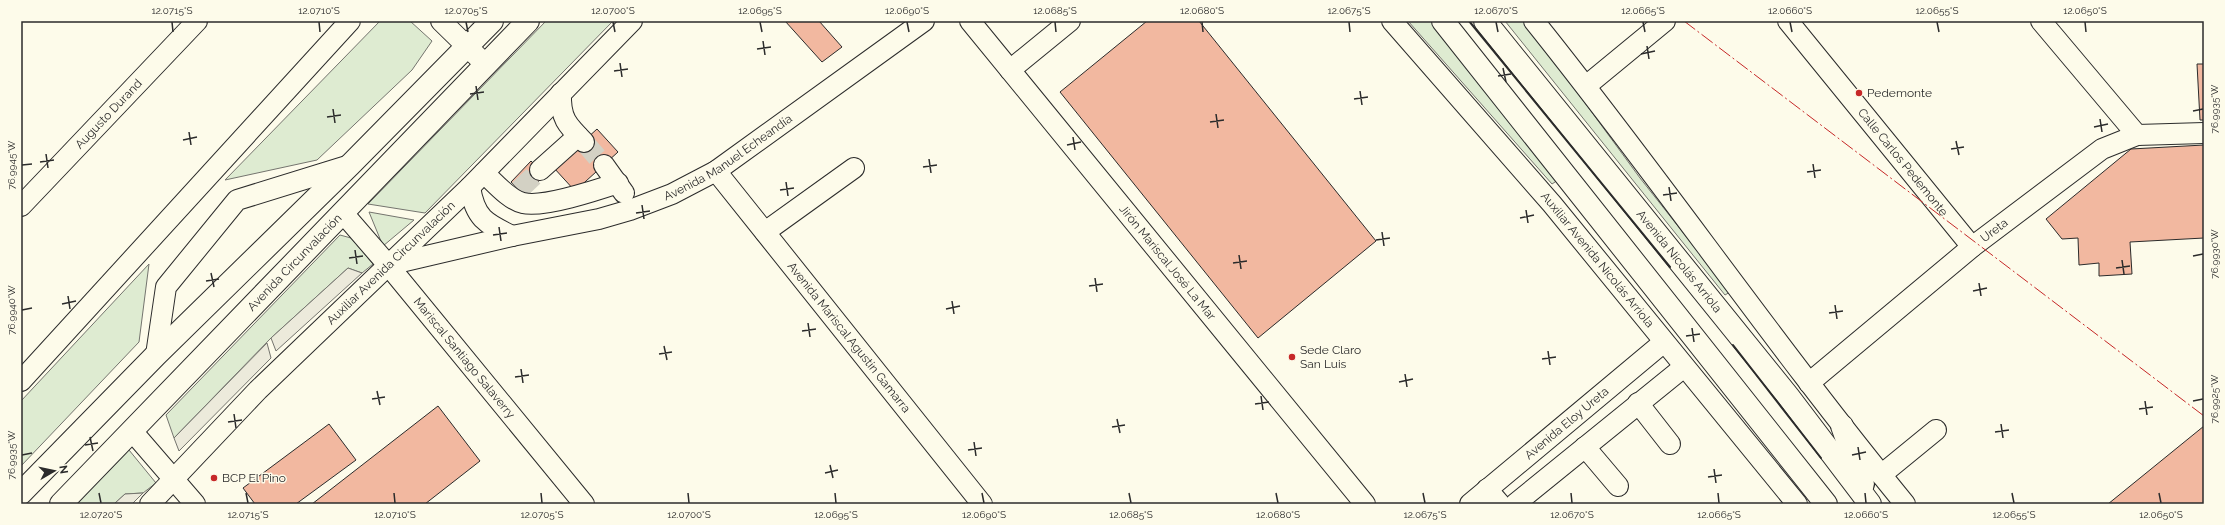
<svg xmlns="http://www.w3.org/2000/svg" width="2225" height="525" font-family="Raleway,sans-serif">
<rect width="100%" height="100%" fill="#fdfbea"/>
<g fill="#deebd1" stroke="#74746e">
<path d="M380,21H410L432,41L412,70L317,160L225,180Z"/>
<path d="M546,21H613L425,213L368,204Z"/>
<path d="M1408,21H1431L1558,180L1552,184Z"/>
<path d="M1505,21H1525L1640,178L1730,292L1725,295Z"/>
<path d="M369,212L414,220L383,246Z"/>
<path d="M340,235L351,238L373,264L362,273L348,268L271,338L174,438L166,415Z"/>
<path d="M149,264L139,342L21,466V401Z"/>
<path d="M129,450L156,483L143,493L125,494L114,504H76Z"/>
</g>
<g fill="#eceadb" stroke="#74746e">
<path d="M348,268L362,273L276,351L271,338Z"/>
<path d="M267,343L271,358L179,451L174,438Z"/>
<path d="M143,493L132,504H114L125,494Z"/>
</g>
<g fill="#f2b8a0" stroke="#2b2b2b">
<path d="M785,21H819L842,47L822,62Z"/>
<path d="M1147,21H1199L1376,241L1258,338L1060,92Z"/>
<path d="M2197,64H2204V120H2200Z"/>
<path d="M597,129L618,152L575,191L554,168Z"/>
<path d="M2204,145V238L2130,242L2132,274L2099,276V263L2079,265L2078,238L2062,239L2046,219L2131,149Z"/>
<path d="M531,161L545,175L525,195L511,182Z"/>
<path d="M438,406L480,461L425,504H312Z"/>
<path d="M329,424L356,460L296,504H255L243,488Z"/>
<path d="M2204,426V504H2108Z"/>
</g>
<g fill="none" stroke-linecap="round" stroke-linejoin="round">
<g stroke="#d3d1c4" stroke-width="20" stroke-dasharray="20 10" stroke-linecap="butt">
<path d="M584,142L604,165"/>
<path d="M519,190L540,170"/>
</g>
<defs>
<g id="minor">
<path d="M441,21L486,65"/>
<path id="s1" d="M970,21L1365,504"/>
<path id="s2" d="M1392,21L1552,204L1797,504"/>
<path d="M1534,21C1661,179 1776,347 1905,504"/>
<path id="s3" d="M1788,21L1972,247"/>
<path d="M2041,21L2137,135"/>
<path d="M1010,70L1070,21"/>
<path d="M1586,86L1665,21"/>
<path d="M561,93C560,118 567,125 584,142"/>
<path d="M604,165L624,193"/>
<path d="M540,170L578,136"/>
<path id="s4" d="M716,171L982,504"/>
<path d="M484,173C494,182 509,200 523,203C543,208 597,190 618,183"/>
<path d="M470,187C475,218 485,223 512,236"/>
<path id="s5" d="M21,206L197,21"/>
<path id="s6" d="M343,213L388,265L584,504"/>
<path d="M765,232L854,168"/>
<path id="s7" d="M388,265L512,236L599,219L630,210L672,194L716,171L924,21"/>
<path d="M156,355L166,287L237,200L350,165"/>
<path d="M21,381L350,21"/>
<path id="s8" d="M1809,383L1972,247L2102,149L2137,135L2204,133"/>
<path d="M1638,403L1670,444"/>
<path d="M132,431L195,504"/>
<path d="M1585,447L1618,486"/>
<path d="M1881,475L1936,430"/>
<path d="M1487,489L1500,504"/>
<path id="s9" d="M150,504L258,390L470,187L632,21"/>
<path id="s10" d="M1470,504L1664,342"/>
<path d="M1515,504L1684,367"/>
</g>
<g id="major">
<path d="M1443,21L1826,504"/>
<path id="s11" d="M1485,21L1788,396L1870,504"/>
<path d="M1842,426L1863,484"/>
<path d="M21,493L156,355L350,165L492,21"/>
<path id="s12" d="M61,504L528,21"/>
</g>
</defs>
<use href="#minor" stroke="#2b2b2b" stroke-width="22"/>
<use href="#major" stroke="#2b2b2b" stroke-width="24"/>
<use href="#minor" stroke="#fdfbea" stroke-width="20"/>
<use href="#major" stroke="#fdfbea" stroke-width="22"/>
<g stroke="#2b2b2b" stroke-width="2">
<path d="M1469,21L1670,267"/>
<path d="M1733,345L1821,458"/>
</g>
<path stroke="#c62828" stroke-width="1" stroke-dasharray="14 3 2 3" stroke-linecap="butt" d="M1684,21L2204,416"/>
</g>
<path fill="none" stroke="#2b2b2b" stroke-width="1.5" d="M172,22L173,32M319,22L320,32M466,22L468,32M613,22L615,32M760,22L762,32M907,22L909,32M1055,22L1056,32M1202,22L1203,32M1349,22L1350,32M1496,22L1498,32M1643,22L1645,32M1790,22L1792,32M1937,22L1939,32M2085,22L2086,32M763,41L765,55M1647,46L1649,59M757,49L771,47M1641,54L1655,51M620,63L622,77M1503,68L1506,82M614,71L628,69M1498,76L1511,74M476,86L478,100M1360,91L1362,105M470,94L484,92M1354,99L1368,97M333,109L335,123M2193,111L2203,109M1216,114L1218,128M327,117L341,115M2100,119L2102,132M1210,122L1224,120M2094,127L2108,124M189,132L191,145M1073,137L1075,150M183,140L197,137M1956,141L1959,155M1067,145L1081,142M1951,149L1964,147M46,154L48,168M929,159L931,173M40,162L54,160M1813,164L1815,178M22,165L32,164M923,167L937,165M1807,172L1821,170M786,182L788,196M1669,187L1671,201M780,190L794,188M1663,195L1677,193M642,205L644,219M1526,210L1528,223M636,213L650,211M1520,218L1534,215M499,227L501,241M1382,232L1384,246M493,235L507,233M1376,240L1390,238M355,250L357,264M1239,255L1241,269M2193,256L2203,254M349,258L363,256M2122,260L2124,274M1233,263L1247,261M2116,268L2130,266M211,273L214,287M1095,278L1097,292M206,281L219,279M1979,283L1981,296M1089,286L1103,284M1973,291L1987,288M68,296L70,309M952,301L954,314M62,304L76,301M1835,305L1837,319M946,309L960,306M22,310L32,308M1829,313L1843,311M808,323L810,337M1692,328L1694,342M802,331L816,329M1686,336L1700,334M664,346L667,360M1548,351L1550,365M659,354L672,352M1542,359L1556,357M521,369L523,383M1405,374L1407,387M515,377L529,375M1399,382L1413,379M377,391L380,405M1261,396L1263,410M372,399L385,397M2145,401L2147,415M2193,401L2203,399M1255,404L1269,402M2139,409L2153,407M234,414L236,428M1117,419L1120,433M228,422L242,420M2001,424L2003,438M1112,427L1125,425M1995,432L2009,430M90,437L93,451M974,442L976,456M85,445L98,443M1858,447L1860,460M968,450L982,448M22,455L32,453M1852,455L1866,452M830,465L833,478M1714,469L1716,483M825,473L838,470M1708,477L1722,475M99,493L101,503M246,493L248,503M394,493L395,503M541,493L542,503M688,493L689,503M835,493L836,503M982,493L984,503M1129,493L1131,503M1276,493L1278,503M1423,493L1425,503M1571,493L1572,503M1718,493L1719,503M1865,493L1866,503M2012,493L2014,503M2159,493L2161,503"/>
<g fill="#c62828" stroke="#fdfbea" stroke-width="1.5">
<circle cx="1859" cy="93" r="4"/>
<circle cx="1292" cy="357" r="4"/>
<circle cx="214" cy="478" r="4"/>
</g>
<g text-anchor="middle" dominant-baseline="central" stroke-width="3" stroke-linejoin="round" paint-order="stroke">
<g font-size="12" fill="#2b2b2b" stroke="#fdfbea" text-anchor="start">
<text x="1867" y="93">Pedemonte</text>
<text x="1300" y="350">Sede Claro<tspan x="1300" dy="14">San Luis</tspan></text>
<text x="222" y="478">BCP El Pino</text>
</g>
<g font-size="12" fill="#2b2b2b" stroke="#fdfbea">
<text stroke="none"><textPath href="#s5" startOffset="127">Augusto Durand</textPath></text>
<text stroke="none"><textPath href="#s7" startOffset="360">Avenida Manuel Echeandía</textPath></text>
<text stroke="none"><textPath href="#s3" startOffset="182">Calle Carlos Pedemonte</textPath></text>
<text stroke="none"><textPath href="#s8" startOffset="240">Ureta</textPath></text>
<text stroke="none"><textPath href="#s2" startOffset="315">Auxiliar Avenida Nicolás Arriola</textPath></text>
<text stroke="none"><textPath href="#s11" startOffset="309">Avenida Nicolás Arriola</textPath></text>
<text stroke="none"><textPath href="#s12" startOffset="336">Avenida Circunvalación</textPath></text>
<text stroke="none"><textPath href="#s9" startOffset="341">Auxiliar Avenida Circunvalación</textPath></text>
<text stroke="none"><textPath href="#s1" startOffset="312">Jirón Mariscal José La Mar</textPath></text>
<text stroke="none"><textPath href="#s4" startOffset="213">Avenida Mariscal Agustin Gamarra</textPath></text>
<text stroke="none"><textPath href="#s6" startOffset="189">Mariscal Santiago Salaverry</textPath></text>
<text stroke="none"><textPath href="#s10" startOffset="126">Avenida Eloy Ureta</textPath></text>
</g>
</g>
<rect width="2225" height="525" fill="none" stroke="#fdfbea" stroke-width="44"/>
<g transform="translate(54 471) rotate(81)" stroke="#fdfbea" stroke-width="3" paint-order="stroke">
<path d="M0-3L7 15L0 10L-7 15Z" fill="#2b2b2b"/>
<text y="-6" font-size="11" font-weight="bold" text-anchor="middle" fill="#2b2b2b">N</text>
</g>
<rect x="22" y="22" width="2181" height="481" fill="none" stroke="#2b2b2b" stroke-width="1.5"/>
<g font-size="10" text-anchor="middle" fill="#2b2b2b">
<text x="172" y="14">12.0715°S</text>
<text x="319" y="14">12.0710°S</text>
<text x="466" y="14">12.0705°S</text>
<text x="613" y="14">12.0700°S</text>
<text x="760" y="14">12.0695°S</text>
<text x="907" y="14">12.0690°S</text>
<text x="1055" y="14">12.0685°S</text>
<text x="1202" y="14">12.0680°S</text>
<text x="1349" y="14">12.0675°S</text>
<text x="1496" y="14">12.0670°S</text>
<text x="1643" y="14">12.0665°S</text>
<text x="1790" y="14">12.0660°S</text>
<text x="1937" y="14">12.0655°S</text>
<text x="2085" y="14">12.0650°S</text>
<text transform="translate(2214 109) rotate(-90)" y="4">76.9935°W</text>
<text transform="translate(11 165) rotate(-90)" y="4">76.9945°W</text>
<text transform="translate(2214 254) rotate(-90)" y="4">76.9930°W</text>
<text transform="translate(11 310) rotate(-90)" y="4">76.9940°W</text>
<text transform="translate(2214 399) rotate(-90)" y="4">76.9925°W</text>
<text transform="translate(11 455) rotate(-90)" y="4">76.9935°W</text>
<text x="101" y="518">12.0720°S</text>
<text x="248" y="518">12.0715°S</text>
<text x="395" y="518">12.0710°S</text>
<text x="542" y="518">12.0705°S</text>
<text x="689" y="518">12.0700°S</text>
<text x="836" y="518">12.0695°S</text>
<text x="984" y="518">12.0690°S</text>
<text x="1131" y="518">12.0685°S</text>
<text x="1278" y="518">12.0680°S</text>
<text x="1425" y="518">12.0675°S</text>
<text x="1572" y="518">12.0670°S</text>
<text x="1719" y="518">12.0665°S</text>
<text x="1866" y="518">12.0660°S</text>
<text x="2014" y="518">12.0655°S</text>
<text x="2161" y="518">12.0650°S</text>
</g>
</svg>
